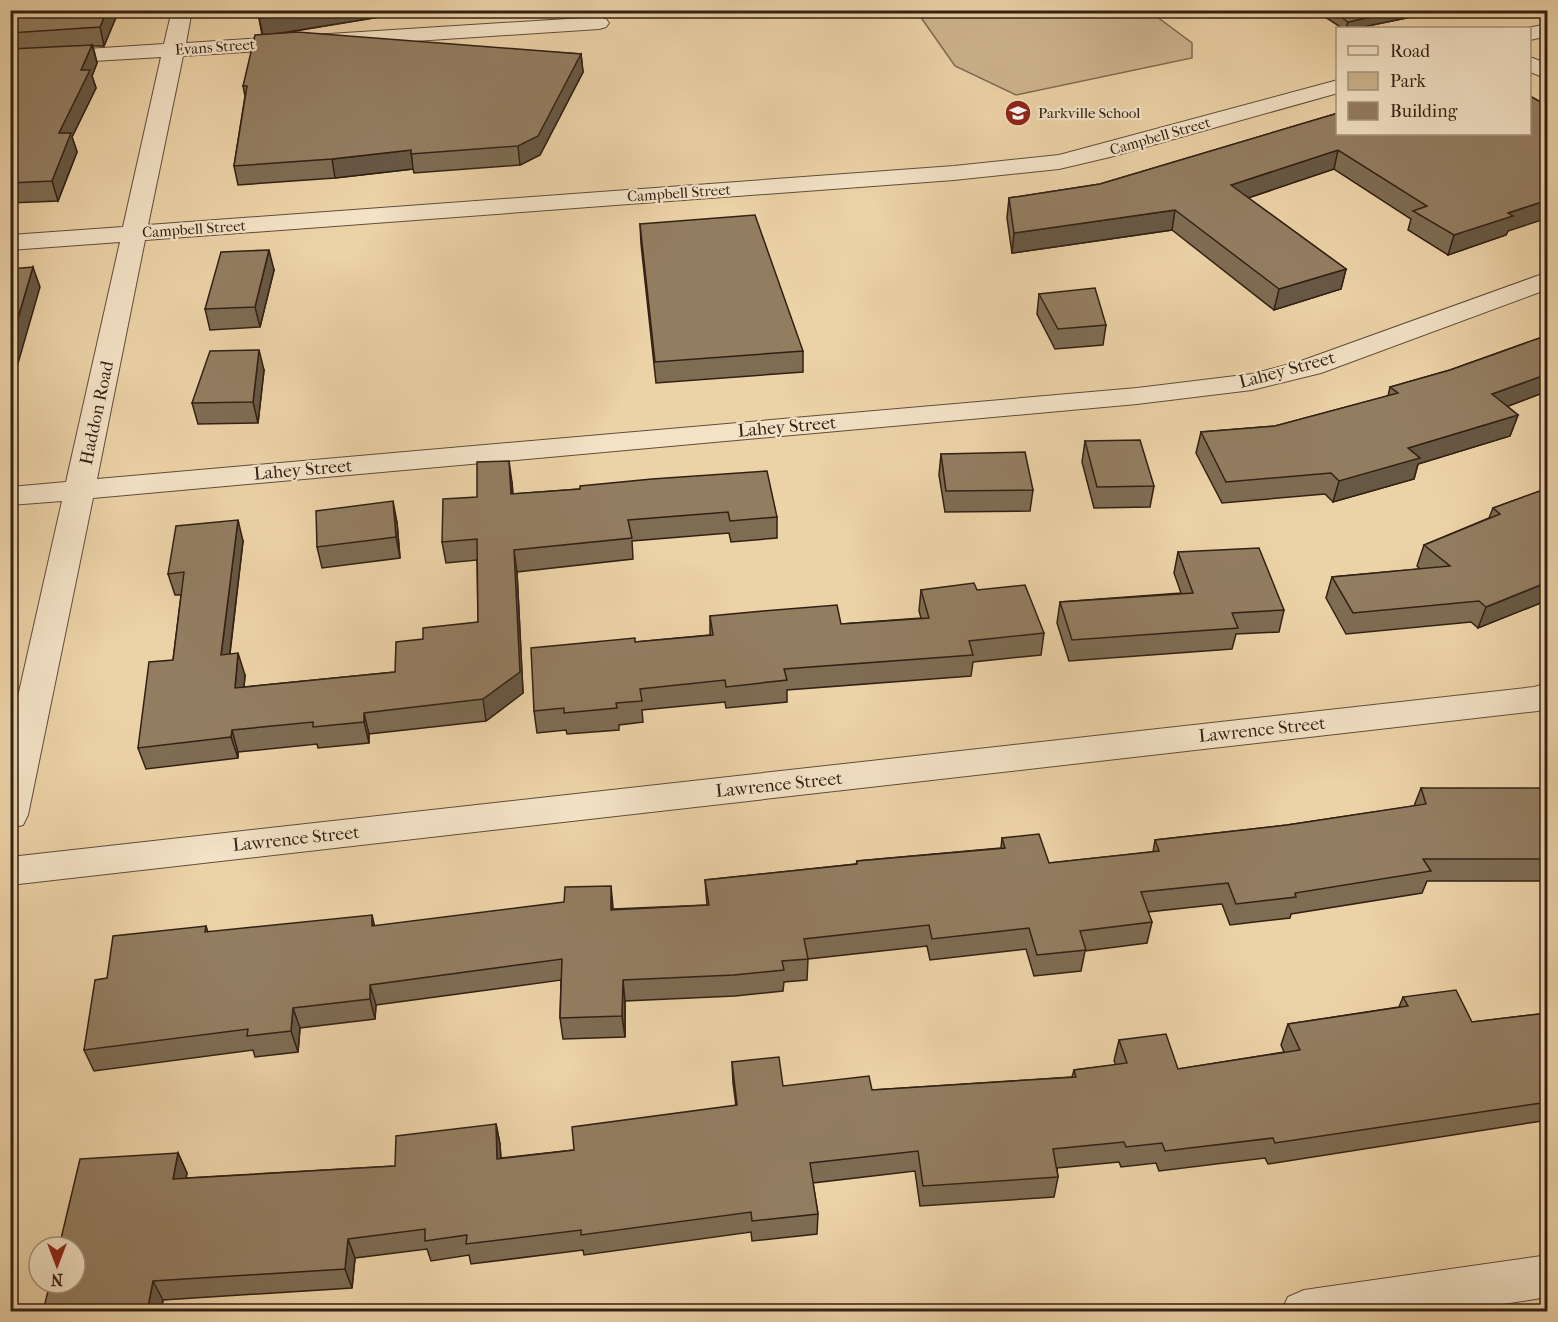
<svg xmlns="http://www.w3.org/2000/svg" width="1558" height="1322" font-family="'IM FELL French Canon',serif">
<rect width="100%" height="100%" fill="#ecd2a7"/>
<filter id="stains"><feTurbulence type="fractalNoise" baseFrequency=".00333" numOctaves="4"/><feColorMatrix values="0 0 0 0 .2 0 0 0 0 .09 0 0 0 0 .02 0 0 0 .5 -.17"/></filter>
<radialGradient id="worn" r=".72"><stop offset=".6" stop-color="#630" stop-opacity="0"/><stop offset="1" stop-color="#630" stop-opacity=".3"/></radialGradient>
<path fill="#cdb48e" stroke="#806a52" stroke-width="1.5" d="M924,10L1149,11L1192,43V58L1016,95L955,66L922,19Z"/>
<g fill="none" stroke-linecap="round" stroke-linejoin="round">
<defs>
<g id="minor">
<path d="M172,10H192L186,43L599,17L606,19L609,23L606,27L599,29L183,56L148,225L954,166L1059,155L1338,80V93L1110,157L1059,169L954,180L145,240L97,479L1137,388L1252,374L1301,361L1548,272V289L1321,373L1252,390L1137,404L93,498L28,815L23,825L10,828V732L62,501L10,505V487L66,482L120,242L10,250V235L123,227L161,57L10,66V54L164,44Z"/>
<path d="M1548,24V36L1530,40V28H1527Z"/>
<path d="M1530,57L1548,64V79L1530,72Z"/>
<path d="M1548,683V708L1538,711L10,885V857L1534,687Z"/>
<path d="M1548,1255V1297L1452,1312H1281L1288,1297L1304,1290Z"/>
</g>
</defs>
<use href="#minor" stroke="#614c3a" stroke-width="2"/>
<use href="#minor" fill="#f3e2c6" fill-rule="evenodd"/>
</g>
<g fill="#7e6c53" stroke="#332015" stroke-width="1.5">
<path d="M10,10H119L104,46H93L97,63L92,76L96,88L72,137L77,152L58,201L10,203Z"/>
<path d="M422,10L277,34L581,54L583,72L540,155L520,165L414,173L413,169L335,178L238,185L234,166L245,96L243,86L262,35L259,18Z"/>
<path d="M1283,10H1313L1290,15Z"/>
<path d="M1314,10H1445L1358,28H1342Z"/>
<path d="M1338,113L1508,231L1506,235L1448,255L1408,230L1411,219L1334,169L1248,198L1346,269L1341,289L1274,310L1172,230L1012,253L1007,218L1009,198L1100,184Z"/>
<path d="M640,224L803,351V372L656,383L641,244Z"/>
<path d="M274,270L260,327L210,330L205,309Z"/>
<path d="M1039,294L1106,325L1103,345L1055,349L1037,314Z"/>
<path d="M1548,335V391L1507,406L1518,415L1510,436L1418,464L1414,479L1333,502L1325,494L1222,503L1196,453L1201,432L1275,426L1388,396L1390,387L1450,370Z"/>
<path d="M264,370L258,423L198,424L192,403Z"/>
<path d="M1085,441L1154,486L1150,507L1094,508L1082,462Z"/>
<path d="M941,454L1033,490L1030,511L945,512L939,475Z"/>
<path d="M512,482L513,494L580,489L777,517V538L731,542L729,533L632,541L633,559L517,572L523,693L486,721L369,734V743L318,748L317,744L238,752V758L146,769L138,748L173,660L181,595H175L168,574L243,541L230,654L245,675L244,687L395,672L423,639L478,622L477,560L446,563L442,542L477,497Z"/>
<path d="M1548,488V600L1478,628L1471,622L1346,634L1326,598L1332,577L1420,569L1417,566L1424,545L1489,518L1493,508Z"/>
<path d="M397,522L400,558L322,568L317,547Z"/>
<path d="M1178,552L1284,610L1279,632L1236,634L1232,649L1069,661L1057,623L1060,602L1181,593L1174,573Z"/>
<path d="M921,590H977L1044,633L1041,655L973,662L971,676L787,690V702L726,708L725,702L642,710L643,722L619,725V730L567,734L566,730L537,733L534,711L635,642L710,635V616L841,624L921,618L919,611Z"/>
<path d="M1421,788L1548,803V881H1427L1422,893L1291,914L1290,918L1230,925L1222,904L1148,912L1152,922L1147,943L1085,951L1081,971L1034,976L1026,949L930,960L927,946L808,959L807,980L784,982L783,991L735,996L625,1001V1037L563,1039L560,1018L561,980L376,1005L375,1019L300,1028L298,1052L255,1057L253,1050L94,1071L84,1050L107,978L206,926L208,932L375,926L613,909L707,905L705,880L856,864L857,861L1001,848L1002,838L1049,863L1153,852L1155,840L1287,825L1414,806Z"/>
<path d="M1403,997L1472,1022L1548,1013V1120L1268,1164L1265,1158L1159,1171L1156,1163L1121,1167L1119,1162L1057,1168L1058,1177L1054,1197L920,1206L915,1171L813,1183L818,1214L817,1234L752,1241L751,1232L584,1255L583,1250L471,1264L469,1255L431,1261L427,1249L355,1258L352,1288L163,1300L161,1311H43L178,1153L187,1173L186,1178L395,1166L496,1124L500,1144L501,1158L574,1150L736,1106L733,1083L732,1062L783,1086L872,1090L1072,1077L1074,1070L1116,1065L1114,1061L1119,1040L1178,1069L1284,1052L1281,1045L1288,1024L1399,1007Z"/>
</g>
<g fill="#675844" stroke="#332015" stroke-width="1.5">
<path d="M107,10H119L104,46L100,27Z"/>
<path d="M305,10H422L263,36L259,18Z"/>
<path d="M1291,10H1313L1290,15Z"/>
<path d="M1402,10H1445L1358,28H1346L1348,22Z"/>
<path d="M92,45L97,63L92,76L96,88L72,137L77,152L58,201L52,181L59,133L81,70Z"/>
<path d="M581,54L583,72L540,155L520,165L518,146Z"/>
<path d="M411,150L413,169L335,178L332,159Z"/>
<path d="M1338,150L1334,169L1227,205L1231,185Z"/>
<path d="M1548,200V218L1508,231L1506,235L1448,255L1454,235L1508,213Z"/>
<path d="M1175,210L1172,230L1012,253L1014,233Z"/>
<path d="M269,250L274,270L260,327L255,307Z"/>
<path d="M33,267L40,287L10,391V345Z"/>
<path d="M1346,269L1341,289L1274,310L1279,289Z"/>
<path d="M259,350L264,370L258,423L253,402Z"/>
<path d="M1548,374V391L1485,415L1492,394Z"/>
<path d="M1518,415L1510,436L1418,464L1414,479L1333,502L1339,481L1408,448Z"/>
<path d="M509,461L512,482L514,515L511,494Z"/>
<path d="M393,501L397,522L400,558L396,537Z"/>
<path d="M238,520L243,541L227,676L221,655Z"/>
<path d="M514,550L517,572L523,693L486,721L483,699Z"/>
<path d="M1548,582V600L1478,628L1486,607Z"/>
<path d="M238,653L245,675L242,709L235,688Z"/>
<path d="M364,713L369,734V743L364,722Z"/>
<path d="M232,730L238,752V758L231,737Z"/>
<path d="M611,886L613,907V931L611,910Z"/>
<path d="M372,915L377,936L372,926Z"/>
<path d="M623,980L625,1001V1037L622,1016Z"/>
<path d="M370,985L376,1005L375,1019L370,999Z"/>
<path d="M293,1008L300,1028L298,1052L291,1031Z"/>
<path d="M496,1124L500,1144L502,1179L497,1159Z"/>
<path d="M178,1153L187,1173L182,1199L173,1179Z"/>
<path d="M348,1239L355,1258L352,1288L345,1269Z"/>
<path d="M153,1281L163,1300L161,1311H150L148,1307Z"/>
</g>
<g fill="#937d61" stroke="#332015" stroke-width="1.5">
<path d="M10,10H107L100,27L10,33Z"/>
<path d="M261,10H305L259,18Z"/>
<path d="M1331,10H1402L1348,22Z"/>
<path d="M297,32L581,54L538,136L518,146L411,154V150L332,159L234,166L247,86H243L255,35Z"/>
<path d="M92,45L81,70H90L59,133H71L52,181L10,183V49Z"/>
<path d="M1530,96L1548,106V200L1508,213L1513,216L1454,235L1413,211L1427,206L1338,150L1231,185L1346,269L1279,289L1175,210L1014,233L1009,198L1100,184L1338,113V134H1530Z"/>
<path d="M755,215L803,351L655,362L640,224Z"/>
<path d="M269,250L255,307L205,309L221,252Z"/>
<path d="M33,267L10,345V269Z"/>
<path d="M1095,288L1106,325L1058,329L1039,294Z"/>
<path d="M1548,335V374L1492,394L1518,415L1408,448L1420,458L1339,481L1331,473L1226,482L1201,432L1275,426L1398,393L1390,387L1450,370Z"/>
<path d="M259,350L253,402L192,403L210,351Z"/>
<path d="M1140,440L1154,486L1097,487L1085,441Z"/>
<path d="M1025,452L1033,490L946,491L941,454Z"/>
<path d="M509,461L511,494L580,489V486L652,479L767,471L777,517L730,521L728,512L628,520L632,538L514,550L520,672L483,699L364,713V722L313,727V722L232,730L231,737L138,748L149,662L173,660L184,572L168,574L176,526L238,520L221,655L238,653L235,688L395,672L396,642L423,639V628L478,622L477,539L442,542L443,499L477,497V462Z"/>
<path d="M1548,488V582L1486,607L1479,601L1353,613L1332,577L1450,566L1424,545L1500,514L1493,508Z"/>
<path d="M393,501L396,537L317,547L316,511Z"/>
<path d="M1259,548L1284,610L1232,613L1238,628L1072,640L1060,602L1193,593L1178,552Z"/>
<path d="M974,583L977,590L1025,585L1044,633L969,641L973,655L784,669L787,680L726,687L725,680L640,689L642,701L616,703L617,708L564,713V708L534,711L531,648L635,638V642L713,635L710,616L763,611L837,605L841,624L929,618L921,590Z"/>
<path d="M1421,788H1541L1548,803V859H1423L1431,871L1295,893L1296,897L1236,904L1228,883L1141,892L1152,922L1080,931L1086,950L1037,955L1029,928L932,939L929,925L804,939L808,959L782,961L784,970L734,975L623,980L622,1016L560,1018L562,959L370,985V999L293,1008L291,1031L247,1036L248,1029L84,1050L95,980L107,978L113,936L206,926L205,932L372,915V926L564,902L565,887L611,886V910L709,905L705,880L857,864V861L1005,848L1002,838L1039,834L1049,863L1159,851L1155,840L1287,825L1426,804Z"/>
<path d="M1456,990L1472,1022L1548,1013V1102L1275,1143L1273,1138L1165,1151L1162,1143L1126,1147L1124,1142L1053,1149L1058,1177L923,1186L918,1151L810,1163L818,1214L752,1221L751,1212L581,1235V1230L466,1244L467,1235L425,1241V1229L348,1239L345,1269L153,1281L148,1307L77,1311H43L50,1283H75V1247H59L80,1159L178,1153L173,1179L395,1166L396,1136L496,1124L497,1159L574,1150L572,1127L737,1105L732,1062L779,1057L783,1086L869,1076L872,1090L1076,1077L1074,1070L1127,1063L1119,1040L1166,1034L1178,1069L1300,1050L1288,1024L1408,1006L1403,997Z"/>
</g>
<defs>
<symbol id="school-disc" viewBox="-11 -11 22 22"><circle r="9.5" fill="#8f2418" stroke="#f3e2c6"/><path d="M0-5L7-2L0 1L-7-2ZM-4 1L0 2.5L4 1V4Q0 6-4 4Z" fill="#fff"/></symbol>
</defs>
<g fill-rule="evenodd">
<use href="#school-disc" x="1003" y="98" width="30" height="30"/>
</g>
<g text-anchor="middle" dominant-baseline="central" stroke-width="4.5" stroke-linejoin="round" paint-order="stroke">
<g font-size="15" fill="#332015" stroke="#f3e2c6">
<text transform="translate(215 47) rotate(-4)">Evans Street</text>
<text transform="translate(1160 136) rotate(-16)">Campbell Street</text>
<text transform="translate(679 193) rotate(-4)">Campbell Street</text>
<text transform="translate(194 229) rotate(-4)">Campbell Street</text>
</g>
<g font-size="15" fill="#332015" stroke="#f3e2c6" text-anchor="start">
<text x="1038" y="113">Parkville School</text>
</g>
<g font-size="18" fill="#332015" stroke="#f3e2c6">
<text transform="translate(1287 370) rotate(-15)">Lahey Street</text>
<text transform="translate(97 413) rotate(-78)">Haddon Road</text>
<text transform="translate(787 427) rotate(-5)">Lahey Street</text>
<text transform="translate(303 470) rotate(-5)">Lahey Street</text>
<text transform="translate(1262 730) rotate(-6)">Lawrence Street</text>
<text transform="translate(779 785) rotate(-6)">Lawrence Street</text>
<text transform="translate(296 839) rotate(-6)">Lawrence Street</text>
</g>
</g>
<rect width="1558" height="1322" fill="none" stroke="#ecd2a7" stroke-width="36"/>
<rect x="12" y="12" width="1534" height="1298" fill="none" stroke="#332015" stroke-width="3"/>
<rect x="18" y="18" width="1522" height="1286" fill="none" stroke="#332015" stroke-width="1.5"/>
<rect x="1336" y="27" width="195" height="108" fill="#f3e2c6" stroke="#a6947f" stroke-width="1.5"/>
<rect x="1348" y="46" width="30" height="9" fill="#f3e2c6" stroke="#a6947f" stroke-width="1.5"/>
<text x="1390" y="57" font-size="18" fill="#332015">Road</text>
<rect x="1348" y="72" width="30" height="18" fill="#cdb48e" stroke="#a6947f" stroke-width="1.5"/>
<text x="1390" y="87" font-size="18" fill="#332015">Park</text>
<rect x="1348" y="102" width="30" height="18" fill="#937d61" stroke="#a6947f" stroke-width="1.5"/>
<text x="1390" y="117" font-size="18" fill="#332015">Building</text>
<g transform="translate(57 1265) rotate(180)"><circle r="28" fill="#f3e2c6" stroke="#a6947f" stroke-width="1.5"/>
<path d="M0-4.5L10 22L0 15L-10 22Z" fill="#8f2418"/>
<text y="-9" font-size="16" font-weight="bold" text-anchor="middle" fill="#332015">N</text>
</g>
<rect width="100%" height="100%" filter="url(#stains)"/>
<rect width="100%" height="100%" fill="url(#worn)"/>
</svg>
